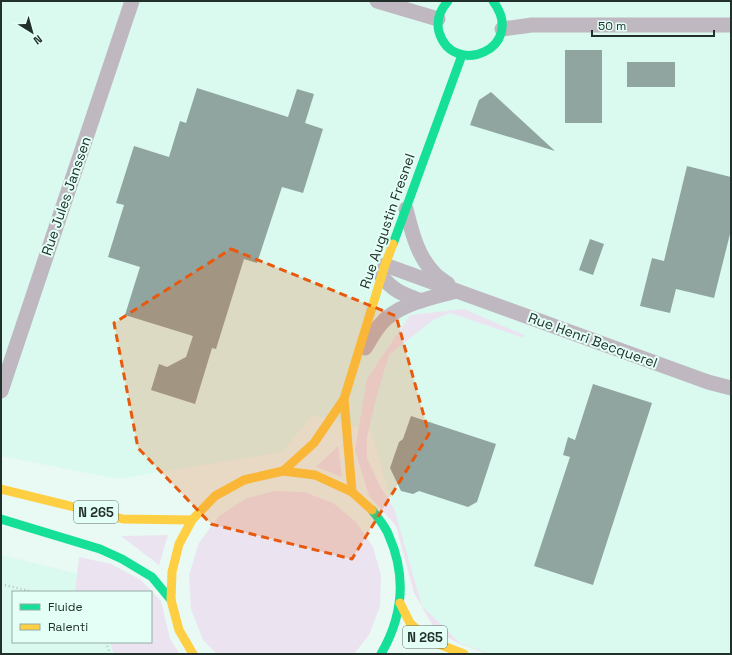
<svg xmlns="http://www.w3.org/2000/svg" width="732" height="655" font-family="'Space Grotesk',sans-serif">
<rect width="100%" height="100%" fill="#e9f9f4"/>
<g fill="#dafaf0">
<path d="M1,1H731V654H491L460,643L422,606L371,430L313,415L282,452L118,479L1,456Z"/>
<path d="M1,555L116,583L124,592H13V642H151L176,654H1Z"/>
</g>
<g fill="#ebe4f0">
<path d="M464,309L524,335V338L450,313L433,320L389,355L377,395L367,437V458L381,488L394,508L422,606L460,643L491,654H488L460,644L436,631L414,593L396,526L369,496L355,450L367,379L410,315Z"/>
<path d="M338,446L342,477L316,467Z"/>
<path d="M274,491L304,492L333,503L356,522L373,547L381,576L380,606L369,635L354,654H217L203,640L191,609L189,575L199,543L219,516L245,499Z"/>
<path d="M168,535L159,565L121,536Z"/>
<path d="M79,557L111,564L141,580L161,601L170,639L180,654H114L110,642H151V592H75Z"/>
</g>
<g fill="#91a5a0">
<rect x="565" y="50" width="37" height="73"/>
<rect x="627" y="62" width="48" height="25"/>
<path d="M197,88L288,117L297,89L314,94L305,123L323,129L303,193L282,187L257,263L244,259L216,349L212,348L195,404L151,390L159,364L167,367L186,357L193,336L125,315L140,267L108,257L124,205L116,203L134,146L169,157L180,121L186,123Z"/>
<path d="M491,92L555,151L470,125L479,100Z"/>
<path d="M687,166L731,177V230L714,298L676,289L670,313L640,306L652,258L664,261Z"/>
<path d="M590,239L604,244L593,275L579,270Z"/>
<path d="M593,384L652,403L593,585L534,566L570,457L563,455L568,437L575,440Z"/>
<path d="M411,416L496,444L477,502L468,507L419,491L413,494L401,491L390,468L399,442L403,439Z"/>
</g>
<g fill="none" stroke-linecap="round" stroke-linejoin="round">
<g stroke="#bebec1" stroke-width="2.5" stroke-dasharray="1 3" stroke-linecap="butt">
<path d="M1,584L33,592"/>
<path d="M106,642L110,654"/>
</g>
<g stroke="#bfb8c1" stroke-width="15">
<path d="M377,1L438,19"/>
<path d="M502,29L532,25H731"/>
<path d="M406,209C412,232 417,256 435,274C439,278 444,281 448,284"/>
<path d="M385,265L708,382L731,388"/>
<path d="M382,277C395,292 403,294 421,301"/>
<path d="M365,348C370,340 374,332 380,325C396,304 432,298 456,291"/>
<path d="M1,391L132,1"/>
</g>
<g stroke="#16e098" stroke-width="9">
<path d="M448,1C440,10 436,20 439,32C453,79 528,48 493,1"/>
<path d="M393,244L462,55"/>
<path d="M372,510C378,518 386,527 389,536C407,577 403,616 381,654"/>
<path d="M1,519L100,549L122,559L152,577L171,600"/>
</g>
<g stroke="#ffcf43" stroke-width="9">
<path d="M344,399L352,492"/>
<path d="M283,471L314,443L344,399L385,265L393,244"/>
<path d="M1,489L123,519L192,520"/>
<path d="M400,603L410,623L428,640L464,654"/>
<path d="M193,654L179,630L171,600L172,572L179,544L192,520L215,496L244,480L283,471L315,475L352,492L372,510"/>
</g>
</g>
<path fill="#e8590c" fill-opacity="0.2" stroke="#e8590c" stroke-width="3" stroke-dasharray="8 5" stroke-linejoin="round" d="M231,249L396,316L429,434L352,559L211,524L138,448L114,323Z"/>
<g text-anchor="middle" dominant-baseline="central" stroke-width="4" stroke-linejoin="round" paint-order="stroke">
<g fill="#e3fff6" stroke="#5c6e69" stroke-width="1">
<rect x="74" y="501" width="44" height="22" rx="3"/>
<rect x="403" y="626" width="44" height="22" rx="3"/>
</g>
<g font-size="13" font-weight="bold" fill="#22302c">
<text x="96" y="512">N 265</text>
<text x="425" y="637">N 265</text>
</g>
<g font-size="14" fill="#22302c" stroke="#e3fff6">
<text transform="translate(66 196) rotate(-71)">Rue Jules Janssen</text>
<text transform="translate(387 221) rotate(-71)">Rue Augustin Fresnel</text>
<text transform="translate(593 340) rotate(20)">Rue Henri Becquerel</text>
</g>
</g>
<rect width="732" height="655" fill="none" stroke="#22302c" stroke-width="4"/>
<rect x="12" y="591" width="140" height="52" fill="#e3fff6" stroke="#96aca5"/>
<rect x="20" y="604" width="20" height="6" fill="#16e098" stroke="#96aca5"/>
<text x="48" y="611" font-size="12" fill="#22302c">Fluide</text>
<rect x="20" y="624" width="20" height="6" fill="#ffcf43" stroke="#96aca5"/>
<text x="48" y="631" font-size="12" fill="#22302c">Ralenti</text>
<g transform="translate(32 32) rotate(143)" stroke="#e3fff6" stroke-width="3" paint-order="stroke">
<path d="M0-3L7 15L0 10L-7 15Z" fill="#22302c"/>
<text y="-6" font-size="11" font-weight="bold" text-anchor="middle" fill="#22302c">N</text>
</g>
<path d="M592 30v6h122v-6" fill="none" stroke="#22302c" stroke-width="2"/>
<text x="598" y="30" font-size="12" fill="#22302c" stroke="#e3fff6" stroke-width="3" paint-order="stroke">50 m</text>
</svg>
